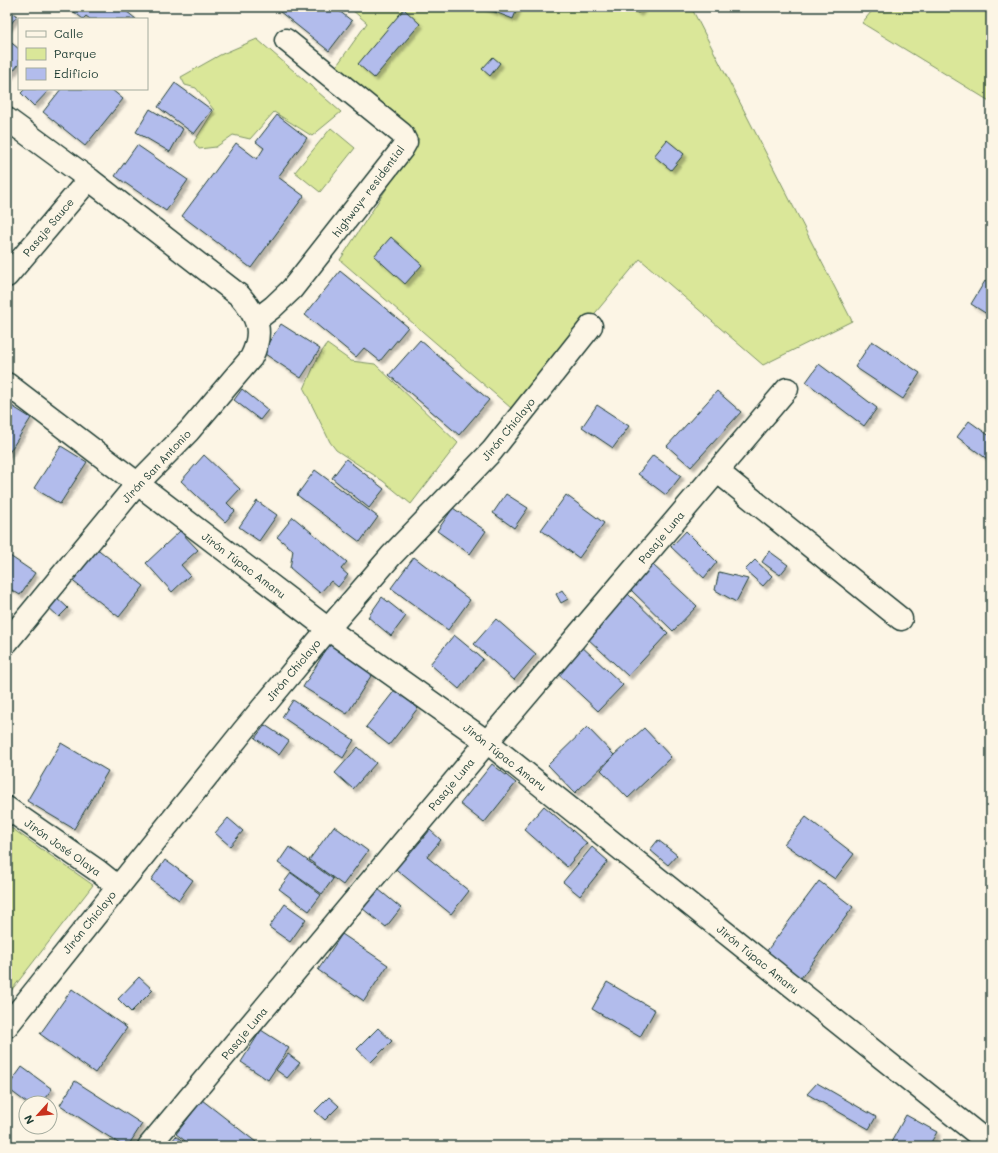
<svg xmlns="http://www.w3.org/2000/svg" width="998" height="1153" font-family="Mali,sans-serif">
<defs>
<filter id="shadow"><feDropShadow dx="3.5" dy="3.5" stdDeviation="1" flood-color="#0004"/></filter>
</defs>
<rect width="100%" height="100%" fill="#fcf5e5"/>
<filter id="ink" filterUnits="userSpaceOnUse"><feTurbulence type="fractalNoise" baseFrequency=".025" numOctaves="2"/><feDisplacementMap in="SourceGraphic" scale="8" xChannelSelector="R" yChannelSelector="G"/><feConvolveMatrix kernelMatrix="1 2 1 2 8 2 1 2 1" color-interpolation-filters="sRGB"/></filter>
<g filter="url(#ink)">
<g fill="#dae799" stroke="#7c9266">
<path d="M352,7H691L852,321L763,365L640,259L596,312L511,408L340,260L419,139L333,71L367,23L351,9Z"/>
<path d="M875,7H991V102L862,23Z"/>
<path d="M257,39L341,112L312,136L274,112L250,139L233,135L216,147L199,149L194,142L214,110L196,88L185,85L181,77L220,55Z"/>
<path d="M331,128L355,148L320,192L295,172Z"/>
<path d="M327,344L351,361L375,364L458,443L411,504L383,481L336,450L330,442L304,389L317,359Z"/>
<path d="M7,825L93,885L7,996Z"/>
</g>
<g fill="#b2bcec" stroke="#1f3d34" filter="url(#shadow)">
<path d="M68,7H121L136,19H90L86,16L83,19Z"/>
<path d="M274,7H334L352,21L329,51Z"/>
<path d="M482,7H518L513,19Z"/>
<path d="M630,7H643L638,13Z"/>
<path d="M7,9L17,16L7,29Z"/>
<path d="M404,9L420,24L374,78L358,64Z"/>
<path d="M8,40L19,49V64L7,78V41Z"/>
<path d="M493,57L500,63L490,76L482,69Z"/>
<path d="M175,83L212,110L194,134L158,107Z"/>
<path d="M25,89H50L34,106L21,93Z"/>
<path d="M61,89H111L123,99L85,146L43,112Z"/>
<path d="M150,109L183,129L170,152L136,132Z"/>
<path d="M277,115L307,138L278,177L304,196L251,268L182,216L236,143L257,159L264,148L256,142Z"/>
<path d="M667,140L684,154L671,170L654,156Z"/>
<path d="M137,145L188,180L166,211L115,176Z"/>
<path d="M391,237L422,265L405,284L374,256Z"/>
<path d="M340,271L408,327L380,361L364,348L356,357L305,315Z"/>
<path d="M985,281L991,285V314L990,316L971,304Z"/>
<path d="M281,324L320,349L301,378L262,352Z"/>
<path d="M420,340L489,400L459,435L389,375Z"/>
<path d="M872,341L920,373L903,399L855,367Z"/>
<path d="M819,364L877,408L864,426L806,382Z"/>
<path d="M242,389L268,410L260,420L234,400Z"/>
<path d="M717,391L741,412L691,467L667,446Z"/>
<path d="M7,403L31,418L7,456Z"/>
<path d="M597,405L629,426L613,448L582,427Z"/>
<path d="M969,421L991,437V462L957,437Z"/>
<path d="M61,446L87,462L60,504L34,488Z"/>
<path d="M204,455L240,489L227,503L235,511L225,522L181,481Z"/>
<path d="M653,455L681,476L666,495L638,474Z"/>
<path d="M346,459L384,489L369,508L332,478Z"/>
<path d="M315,470L378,517L360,542L297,495Z"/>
<path d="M506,494L528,508L514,528L493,513Z"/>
<path d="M566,495L604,523L579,558L541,530Z"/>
<path d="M257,501L277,515L259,541L239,527Z"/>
<path d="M453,508L486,531L470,554L437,531Z"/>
<path d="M293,517L347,562L341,569L348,575L338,587L331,581L320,593L290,568L293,550L277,537Z"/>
<path d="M180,531L198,550L181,565L190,575L172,592L146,563Z"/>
<path d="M686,531L717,562L704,578L671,547Z"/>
<path d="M95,547L144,586L119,617L70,579Z"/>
<path d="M769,551L788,565L780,575L762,562Z"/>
<path d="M7,554L35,573L20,595L7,587Z"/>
<path d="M414,557L470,600L448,630L391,588Z"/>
<path d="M755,560L772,576L763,586L745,570Z"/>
<path d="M653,565L697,606L673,631L630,589Z"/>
<path d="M719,572L748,579L736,602L715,590Z"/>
<path d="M562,590L568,599L561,603L556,594Z"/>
<path d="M628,594L668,633L628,676L587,638Z"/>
<path d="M54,595L68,608L59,617L46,605Z"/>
<path d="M382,597L406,616L391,636L368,617Z"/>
<path d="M496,619L536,654L514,680L474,644Z"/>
<path d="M454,635L483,659L459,689L430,664Z"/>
<path d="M332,640L376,668L347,714L303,687Z"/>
<path d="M579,644L623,685L598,711L554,670Z"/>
<path d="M395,690L418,708L389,745L366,727Z"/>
<path d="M293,700L354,740L343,758L282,717Z"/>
<path d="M265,725L289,741L279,755L255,738Z"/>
<path d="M587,727L614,755L575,793L548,765Z"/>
<path d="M644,728L671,757L628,798L601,770L614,755Z"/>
<path d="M61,743L108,771L74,829L27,801Z"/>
<path d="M358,747L376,763L353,789L335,773Z"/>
<path d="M492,764L516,783L484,823L460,804Z"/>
<path d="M544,806L587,843L567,867L524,829Z"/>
<path d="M806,817L854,854L835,879L784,844Z"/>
<path d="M228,818L243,831L230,846L215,833Z"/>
<path d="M334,826L368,851L343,885L309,860Z"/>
<path d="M430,830L441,840L427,857L469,891L451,914L392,866L410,844L415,848Z"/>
<path d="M658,840L677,855L668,865L650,850Z"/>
<path d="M289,847L333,879L322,894L278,863Z"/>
<path d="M592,847L608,861L580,896L563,882Z"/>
<path d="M165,860L193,880L179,900L151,880Z"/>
<path d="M291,873L321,895L309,911L279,889Z"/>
<path d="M819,881L853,907L798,982L763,956Z"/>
<path d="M378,889L401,908L386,927L363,909Z"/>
<path d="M285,904L306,919L290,942L269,927Z"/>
<path d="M342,934L388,965L364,1001L318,970Z"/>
<path d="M139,977L153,990L131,1012L118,999Z"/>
<path d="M607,982L655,1010L640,1037L592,1009Z"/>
<path d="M72,989L127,1028L95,1073L40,1034Z"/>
<path d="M378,1028L392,1041L371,1062L357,1049Z"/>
<path d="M261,1030L289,1048L268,1080L241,1062Z"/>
<path d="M288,1054L300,1063L287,1078L276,1070Z"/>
<path d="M22,1067L52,1089L41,1103H27L7,1088Z"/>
<path d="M75,1081L142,1124L128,1146H123L60,1105Z"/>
<path d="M817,1083L876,1117L869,1129L807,1094Z"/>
<path d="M329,1097L339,1106L325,1120L315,1111Z"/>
<path d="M202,1100L261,1146H192L176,1134Z"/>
<path d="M906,1115L937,1132L929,1146H889Z"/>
<path d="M176,1136L189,1146H168Z"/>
</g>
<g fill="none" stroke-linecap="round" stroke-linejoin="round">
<defs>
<g id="street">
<path d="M7,119L89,179L240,296C258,317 264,332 251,358L189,431L137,484L7,642"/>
<path d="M7,276L89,179"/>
<path d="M256,320L273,307L292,289L402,149L406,142L402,134L286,40"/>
<path d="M7,384L328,629L487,742L991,1145"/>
<path d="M717,471L901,619"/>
<path d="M7,808L98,871L118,887"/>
<path d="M7,1026L244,730L328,629L391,556L492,451L591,326"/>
<path d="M149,1146L487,742L787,389"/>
</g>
</defs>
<use href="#street" stroke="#1f3d34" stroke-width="25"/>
<use href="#street" stroke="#fcf5e5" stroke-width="22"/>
</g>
</g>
<g text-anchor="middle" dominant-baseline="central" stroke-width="3.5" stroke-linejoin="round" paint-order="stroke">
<g font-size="11" fill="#1f3d34" stroke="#fcf5e5">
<text transform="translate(368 191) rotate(-53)">highway= residential</text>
<text transform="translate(48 227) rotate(-50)">Pasaje Sauce</text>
<text transform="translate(508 429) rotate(-51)">Jirón Chiclayo</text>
<text transform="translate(156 466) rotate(-47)">Jirón San Antonio</text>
<text transform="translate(661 537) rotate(-50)">Pasaje Luna</text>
<text transform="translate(244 565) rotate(37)">Jirón Túpac Amaru</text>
<text transform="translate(293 670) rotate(-50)">Jirón Chiclayo</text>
<text transform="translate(505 757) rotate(38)">Jirón Túpac Amaru</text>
<text transform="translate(451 784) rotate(-50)">Pasaje Luna</text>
<text transform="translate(63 847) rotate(35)">Jirón José Olaya</text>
<text transform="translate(89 922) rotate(-51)">Jirón Chiclayo</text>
<text transform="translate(758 959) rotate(39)">Jirón Túpac Amaru</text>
<text transform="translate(244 1033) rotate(-50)">Pasaje Luna</text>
</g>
</g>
<rect width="998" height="1153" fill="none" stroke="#fcf5e5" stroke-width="24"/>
<rect x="12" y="12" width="974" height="1129" fill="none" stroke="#1f3d34" stroke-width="1.5" filter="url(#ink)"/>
<rect x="18" y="18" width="130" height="72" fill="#fcf5e5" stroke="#a4ab9e"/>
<rect x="26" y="31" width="20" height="6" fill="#fcf5e5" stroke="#a4ab9e"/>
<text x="54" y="38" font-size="12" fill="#1f3d34">Calle</text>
<rect x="26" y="48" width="20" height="12" fill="#dae799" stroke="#a4ab9e"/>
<text x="54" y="58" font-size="12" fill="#1f3d34">Parque</text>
<rect x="26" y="68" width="20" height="12" fill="#b2bcec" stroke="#a4ab9e"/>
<text x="54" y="78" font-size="12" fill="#1f3d34">Edificio</text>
<g transform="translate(38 1115) rotate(243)"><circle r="19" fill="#fcf5e5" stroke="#a4ab9e"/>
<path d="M0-3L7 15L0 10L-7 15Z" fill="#c8321e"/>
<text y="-6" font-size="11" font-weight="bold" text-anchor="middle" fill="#1f3d34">N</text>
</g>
</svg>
